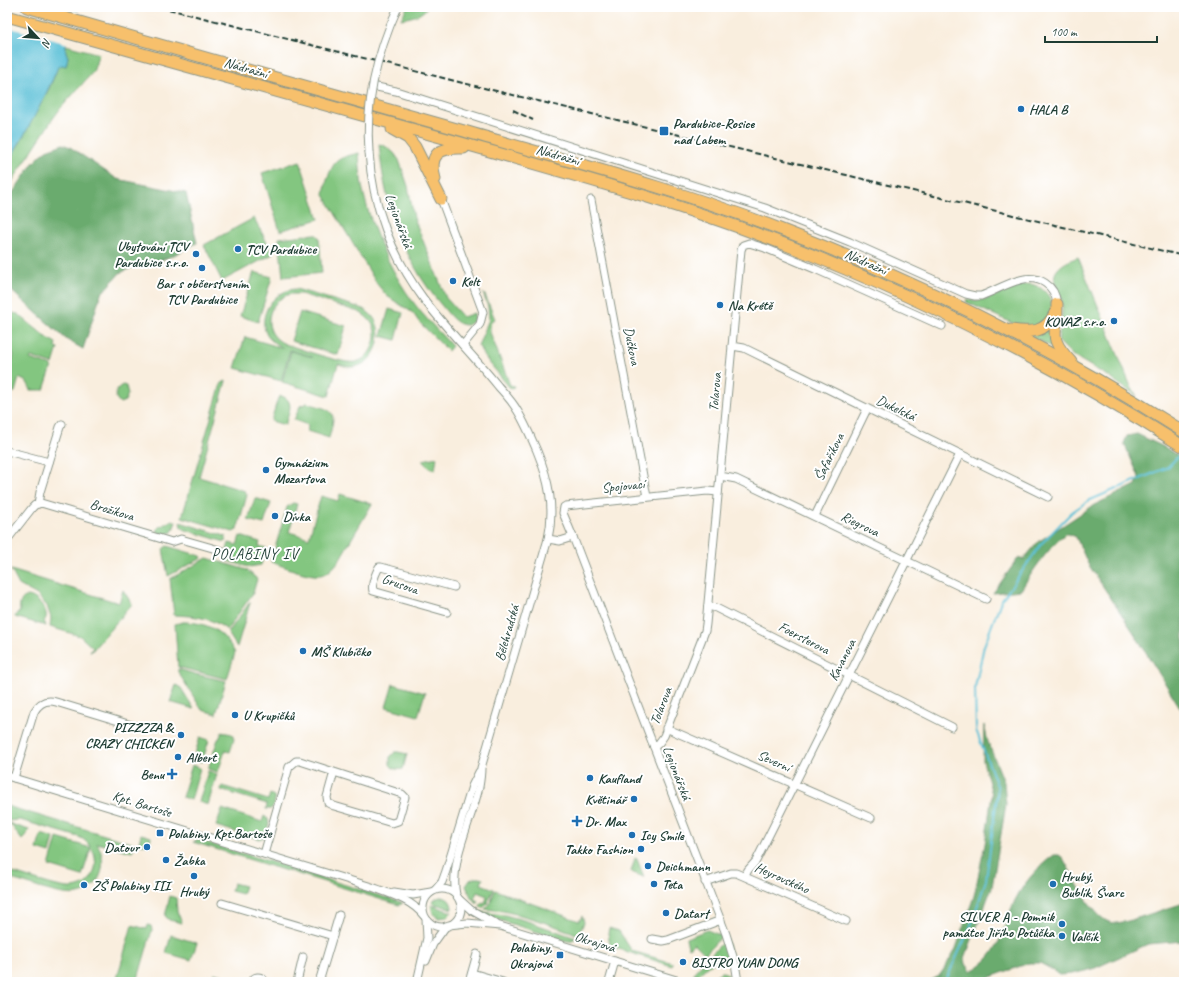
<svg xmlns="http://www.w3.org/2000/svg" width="1191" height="989" font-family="Caveat,sans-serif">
<rect width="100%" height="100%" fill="#fff"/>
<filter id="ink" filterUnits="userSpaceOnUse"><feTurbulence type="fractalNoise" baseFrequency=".025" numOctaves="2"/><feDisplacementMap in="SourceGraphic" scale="8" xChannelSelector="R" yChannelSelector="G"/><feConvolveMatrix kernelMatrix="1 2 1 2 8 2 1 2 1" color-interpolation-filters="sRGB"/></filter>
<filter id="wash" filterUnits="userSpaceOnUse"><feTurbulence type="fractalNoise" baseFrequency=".012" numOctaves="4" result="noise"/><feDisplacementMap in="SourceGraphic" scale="16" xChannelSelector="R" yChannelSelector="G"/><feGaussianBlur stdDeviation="0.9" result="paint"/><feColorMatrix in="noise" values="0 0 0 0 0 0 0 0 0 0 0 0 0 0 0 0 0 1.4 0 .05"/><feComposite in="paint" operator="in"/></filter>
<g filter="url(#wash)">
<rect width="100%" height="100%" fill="#f9eede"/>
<g fill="#83c680" stroke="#51825a" fill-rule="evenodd">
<path d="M407,7H428C420,16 412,17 401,19Z"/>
<path d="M66,45L99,54L93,72L60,109L52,120L7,189V163L20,143L50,87L58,67L62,65L66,66L68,57L66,52Z"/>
<path d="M379,144L383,145L388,148L394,153L399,160L408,186L414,218L446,298L463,317L474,313L475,320L468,325C456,326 449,314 442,306C403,260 384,204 379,144Z"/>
<path d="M359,153C360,164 360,175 362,186C371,230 393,278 421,312C431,324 442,335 452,346L448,351L419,322L413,313L387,296L377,284L324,195C325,185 329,171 335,163C340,157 351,155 359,153Z"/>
<path d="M300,161L319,219L280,231L262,173Z"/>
<path d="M254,218L273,254L222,281L204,245Z"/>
<path d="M315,234L319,237L322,273L283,277L279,238Z"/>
<path d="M1078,257L1131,387L1137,396L1106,375L1072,355L1058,341C1060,329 1063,315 1062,303C1062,296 1057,289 1055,282C1051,268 1068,261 1078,257Z"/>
<path d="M254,272L272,277L258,322L240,316Z"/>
<path d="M1030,284C1044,286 1059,302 1048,317C1045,321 1037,325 1032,328L1021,327L966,302L967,299C986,304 1000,292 1017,286C1021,285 1026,285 1030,284Z"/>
<path d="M296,289L361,308C365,310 370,313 373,317C387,335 374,368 350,367C346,367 342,365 338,364L329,396L282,382L291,351L313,357L290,350L281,381L235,368L245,337L283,348C278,345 272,342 268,337C255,316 274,290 296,289ZM290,294H301L359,312C368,317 376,325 375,336C374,347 368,359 356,362C345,365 298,348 285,344C260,333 266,301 290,294Z"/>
<path d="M483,293L485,295L495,319L492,320L490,325V332L510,385L514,386L512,389L510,388L483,355L480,348L478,346L489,319L488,307Z"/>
<path d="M389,309L403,313L396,340L381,336Z"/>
<path d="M7,312L18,314L46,337L56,343L55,347L58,348L53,364L31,357L30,359L52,366L44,390H31L27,382L19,378L15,392L7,394V377L14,354L7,351V332L10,322L7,321Z"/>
<path d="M300,312L346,326L338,355L291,341Z"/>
<path d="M1051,326L1055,349L1031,336Z"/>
<path d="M226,381L199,477L245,491L247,495L237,530L233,532L182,517L220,387L222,383Z"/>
<path d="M123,385L126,386L128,394L125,401L120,403L116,398C115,392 117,387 123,385Z"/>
<path d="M281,396C296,400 288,415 285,425L271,421L278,398Z"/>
<path d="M307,403C334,411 337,409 329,438L307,431L308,425L294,420L300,406Z"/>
<path d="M437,457L435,470L430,468L423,462V460Z"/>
<path d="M340,494L372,504L338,562C333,568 328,574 320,575C309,577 283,566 271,562L287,507L293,503L297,504L289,532L309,538L321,496L338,501Z"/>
<path d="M255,498L271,503L264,524L248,520Z"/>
<path d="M172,520L176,522L172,532L165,534L157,532L158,528Z"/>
<path d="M180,522L225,536L226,537L225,542L183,529L181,527Z"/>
<path d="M240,536L260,542L259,546L266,548L261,565L249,567L224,560L229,543L237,545Z"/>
<path d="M167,546L201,556L202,558L168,576L163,549Z"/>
<path d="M207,558L247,570L257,579L253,593L227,630C211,617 194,616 174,615L170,579Z"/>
<path d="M11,570L119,603L123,590L132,604L91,652H90L93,648L80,636L50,627L51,618L47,606L37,595L19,585Z"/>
<path d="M27,596C37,596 52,613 44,621L46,626L15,617L17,613L20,612C19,605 20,599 27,596Z"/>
<path d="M250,602V603L237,647L228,633Z"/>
<path d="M183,622C207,622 224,631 235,653L227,679L178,667L175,624Z"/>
<path d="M178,669L195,674L226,681L216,714L202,710L178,672Z"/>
<path d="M393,684L425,693L418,716L386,707Z"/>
<path d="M176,685L181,688L194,709L170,702Z"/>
<path d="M222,732L232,734L234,739L230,752L225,751L218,772L208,769L218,739H219Z"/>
<path d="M200,737L209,740L202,762L193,760Z"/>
<path d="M395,752H398L407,754L403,769C397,770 392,769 390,764V757Z"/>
<path d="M192,765L200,768L191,800L182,797Z"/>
<path d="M208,771L217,774L208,805L199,802Z"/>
<path d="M222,786L268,800L270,794L274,796L275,799L274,806L271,809H266L267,804L221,790Z"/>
<path d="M7,806L135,844L132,852L97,843C103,854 105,866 99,878C85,903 61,894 39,888C29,884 18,881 7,878V871C22,875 59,889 72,888C101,886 103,848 79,837L20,820L7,821Z"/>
<path d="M222,809L262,822L264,816L268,819L269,823L265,837L259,839L216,826Z"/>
<path d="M10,823L11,824L29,830L26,836L22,840L11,825H9Z"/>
<path d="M41,834L54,838L50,853L37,849Z"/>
<path d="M141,834L151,837L149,846L139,843Z"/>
<path d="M57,838L91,848L82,876L49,866Z"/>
<path d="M198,840L289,867L290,872L193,842Z"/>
<path d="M635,858L637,859L644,877L631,872Z"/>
<path d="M291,868L397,901L403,903L399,905L292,872Z"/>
<path d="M474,878H479L483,879L481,884L494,889L487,904L483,908L480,906L482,902L485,903L487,896L477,892L474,899L478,901L477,904L471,897L466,886L470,880Z"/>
<path d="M233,883L245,886L242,894L231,891Z"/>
<path d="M495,890L579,921L582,916L584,922L579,935C555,926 531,917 507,912C500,910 492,910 485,909L490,904Z"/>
<path d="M170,896L176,898L177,911L182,923L169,920L165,916Z"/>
<path d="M440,897C448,897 452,902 452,909L432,903L435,899Z"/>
<path d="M431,905L452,912L447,917L439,918L433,914Z"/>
<path d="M481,912L505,915L527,921L576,938L572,940L567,941L486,916Z"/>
<path d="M132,925L147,929L148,925L151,926L152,930L137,982H116Z"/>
<path d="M609,928L619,931L632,951L673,963L672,966L628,952L610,946L608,933Z"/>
<path d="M707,930L722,936L705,954L694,943L689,948L688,947L686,938Z"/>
<path d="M171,935L197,943L191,960L166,953Z"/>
<path d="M726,939L733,964C717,956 709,965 698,975L693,973Z"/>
<path d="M721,972C727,972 731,976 731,982H705Z"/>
<path d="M214,973L229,977L228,982H212Z"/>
</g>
<g fill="#6aab6e" stroke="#447451">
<path d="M63,144L70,147L117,179L186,193L197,243L172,256L159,261L131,268L120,273L101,294L83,349L67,340L7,287V201L33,163L46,150Z"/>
<path d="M1137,434L1166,448L1184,460V714L1134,633L1088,564L1076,537L1069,534H1065C1047,550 1033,570 1021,590L993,593L1019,557L1023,560L1038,542L1094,505L1136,485L1139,477L1124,443L1127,436Z"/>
<path d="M984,725L988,742L1004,782L1006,804L992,887L965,958L966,964L971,971C1000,955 1000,935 1012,907C1020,887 1036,868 1054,855H1059L1063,858C1072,874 1092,916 1109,922C1115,924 1122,922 1128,921L1184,903V941L1148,944L1093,969L1072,974L1059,975L1051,969L1040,963H1029L977,982H928L939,976L944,969L956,948L974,896L985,844L992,794L983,761Z"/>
</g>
<path fill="#5ac0d7" stroke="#3c7e86" d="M7,7H79L65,48L66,52L68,57L66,66L62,65L58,67C44,100 27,132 7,163Z"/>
<path fill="#f9eede" d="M7,7H63L80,12L68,44L7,27Z"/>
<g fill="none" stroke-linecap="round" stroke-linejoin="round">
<path stroke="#5ac0d7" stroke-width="2" d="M945,982L970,928L986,880L998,788L976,730L975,687L984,646L1001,601L1042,543L1072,512L1088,501L1168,467L1183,451"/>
</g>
</g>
<g filter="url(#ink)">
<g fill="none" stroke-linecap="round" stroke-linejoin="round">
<defs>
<g id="street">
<path d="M372,86L396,91L765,208L850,242L966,294L975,296H981C1001,289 1025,270 1045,283C1053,288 1056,295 1057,304"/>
<path d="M369,152C372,205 392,256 423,298C446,329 474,356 498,386C505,394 512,401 517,410C525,423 531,437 537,451C549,480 555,508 548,539L481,768C481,774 480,781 479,787C472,820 449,861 456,895"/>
<path d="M441,199L483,312L480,324L463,345"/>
<path d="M591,200L647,497"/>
<path d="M732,346L744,348L1048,497"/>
<path d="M7,451L49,462"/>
<path d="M720,476L736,479L986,599"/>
<path d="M38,504L40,492L60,427L62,424"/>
<path d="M815,516L867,409"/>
<path d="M573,537L563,513L564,507L566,506L707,491L718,492"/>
<path d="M548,539L560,541L573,537L726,934L735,963L738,982"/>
<path d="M7,540L32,508L35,505L41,503L172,542L181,539L223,551"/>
<path d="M708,606L716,608L952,727"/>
<path d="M447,612L373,591C371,585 376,573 379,567H381L454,587"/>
<path d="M666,728L871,818"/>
<path d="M654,747L659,743L664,736L705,631L706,624L741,250L743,245L749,243L765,248L815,269L942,326"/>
<path d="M7,776L372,887C391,894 412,900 424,916"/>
<path d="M14,778L34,712C39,703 46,699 56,702L138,727"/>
<path d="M264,854L289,767L296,761H300L402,794L405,797L398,821L392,823L334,806L328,803L327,797L334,772"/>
<path d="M745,876L748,870L756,861L960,454"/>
<path d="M705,882L731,873H736L846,921"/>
<circle cx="442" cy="908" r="19"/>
<path d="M435,890L442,882L446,871L472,786L479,772"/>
<path d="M394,892L413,895L431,892"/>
<path d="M460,900L471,910L496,924"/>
<path d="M222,903L333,936"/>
<path d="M449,925L467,923L500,926L683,982"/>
<path d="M652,939L663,941L668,940L721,920"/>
<path d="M426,961L433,944L446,926"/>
<path d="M472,973L503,982"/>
<path d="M252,982C253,977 257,976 262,978L265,982"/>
<path d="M297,982L303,957"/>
<path d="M319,982L339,915"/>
<path d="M417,982L427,938L426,919"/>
<path d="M469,982L477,954"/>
<path d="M609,982L615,961"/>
</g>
<g id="primary">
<path d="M27,7C173,49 318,90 464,131C571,162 680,190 785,231C924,284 1058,352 1184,432"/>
<path d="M7,16C157,58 308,100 458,142C567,173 678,203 784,244C923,298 1058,367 1184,447"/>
<path d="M392,129L408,138L415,147L441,199"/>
<path d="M435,179C428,153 440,147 464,148"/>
<path d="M1057,304C1058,335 1046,335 1071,362"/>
<path d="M1011,330C1031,333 1046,333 1055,313"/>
</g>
</defs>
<use href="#street" stroke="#8c9689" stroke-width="9"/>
<use href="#primary" stroke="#8c9689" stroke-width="13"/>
<use href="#street" stroke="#fff" stroke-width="7"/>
<use href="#primary" stroke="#f7c06c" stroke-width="11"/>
<g stroke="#1f3d34" stroke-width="2" stroke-dasharray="6 3" stroke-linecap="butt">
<path d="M160,7L463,83L1184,256"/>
<path d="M513,110L533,120"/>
</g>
<defs>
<path id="street-bridge" d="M369,152C365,101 377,53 398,7"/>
</defs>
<use href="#street-bridge" stroke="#8c9689" stroke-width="9" stroke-linecap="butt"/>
<use href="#street-bridge" stroke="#fff" stroke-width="7"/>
</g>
</g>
<g fill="#1f6fb2" stroke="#fff" stroke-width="1.5">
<circle cx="1021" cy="109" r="4"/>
<rect x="659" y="126" width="10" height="10" rx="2"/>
<circle cx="238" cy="249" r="4"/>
<circle cx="196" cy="254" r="4"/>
<circle cx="202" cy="268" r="4"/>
<circle cx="453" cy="281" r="4"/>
<circle cx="720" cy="305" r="4"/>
<circle cx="1114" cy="321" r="4"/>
<circle cx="266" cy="470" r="4"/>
<circle cx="275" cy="516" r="4"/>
<circle cx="303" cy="651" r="4"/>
<circle cx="235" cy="715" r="4"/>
<circle cx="181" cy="735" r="4"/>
<circle cx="178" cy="757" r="4"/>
<path d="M170 768h4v4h4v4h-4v4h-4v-4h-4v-4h4z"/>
<circle cx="590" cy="778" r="4"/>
<circle cx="634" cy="799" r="4"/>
<path d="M575 815h4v4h4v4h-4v4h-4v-4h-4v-4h4z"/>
<rect x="156" y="829" width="8" height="8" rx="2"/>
<circle cx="632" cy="835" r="4"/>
<circle cx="147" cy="847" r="4"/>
<circle cx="641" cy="849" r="4"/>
<circle cx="166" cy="860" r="4"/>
<circle cx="648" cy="866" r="4"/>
<circle cx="194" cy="876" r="4"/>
<circle cx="654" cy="884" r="4"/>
<circle cx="1053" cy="884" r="4"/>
<circle cx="84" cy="885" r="4"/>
<circle cx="666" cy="913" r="4"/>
<circle cx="1062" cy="924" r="4"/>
<circle cx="1062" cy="936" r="4"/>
<rect x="556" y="951" width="8" height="8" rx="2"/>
<circle cx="683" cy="962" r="4"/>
</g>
<g text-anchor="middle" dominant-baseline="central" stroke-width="4" stroke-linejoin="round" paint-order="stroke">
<g font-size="14" fill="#1f3d34" stroke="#fff">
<text transform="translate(246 68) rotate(16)">Nádražní</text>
<text transform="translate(558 155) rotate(16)">Nádražní</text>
<text transform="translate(399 221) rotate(70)">Legionářská</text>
<text transform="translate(866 262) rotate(24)">Nádražní</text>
<text transform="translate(632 346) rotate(79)">Duškova</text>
<text transform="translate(715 392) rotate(-85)">Tolarova</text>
<text transform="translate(896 408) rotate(26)">Dukelská</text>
<text transform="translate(829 457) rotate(-64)">Šafaříkova</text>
<text transform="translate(623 486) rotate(-6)">Spojovací</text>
<text transform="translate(112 510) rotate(17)">Brožíkova</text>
<text transform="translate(860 524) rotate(26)">Riegrova</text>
<text transform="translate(400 584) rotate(19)">Grusova</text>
<text transform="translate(507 633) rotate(-74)">Bělehradská</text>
<text transform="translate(804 638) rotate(27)">Foersterova</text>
<text transform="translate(842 660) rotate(-63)">Kavanova</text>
<text transform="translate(661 706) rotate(-69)">Tolarova</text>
<text transform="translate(774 761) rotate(24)">Severní</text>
<text transform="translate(677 773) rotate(69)">Legionářská</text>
<text transform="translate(142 804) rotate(17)">Kpt. Bartoše</text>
<text transform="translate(782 878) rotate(24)">Heyrovského</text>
<text transform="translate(595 942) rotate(17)">Okrajová</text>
</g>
<g font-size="14" font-weight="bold" fill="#1f3d34" stroke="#fff" text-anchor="start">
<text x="1029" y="109">HALA B</text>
<text x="673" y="123">Pardubice-Rosice<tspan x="673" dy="16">nad Labem</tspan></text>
<text x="188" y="246" text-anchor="end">Ubytování TCV<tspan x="188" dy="16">Pardubice s.r.o.</tspan></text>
<text x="246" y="249">TCV Pardubice</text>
<text x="461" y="281">Kelt</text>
<text x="202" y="283" text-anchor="middle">Bar s občerstvením<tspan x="202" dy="16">TCV Pardubice</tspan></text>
<text x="728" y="305">Na Krétě</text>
<text x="1106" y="321" text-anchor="end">KOVAZ s.r.o.</text>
<text x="274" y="462">Gymnázium<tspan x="274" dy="16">Mozartova</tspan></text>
<text x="283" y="516">Dívka</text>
<text x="311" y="651">MŠ Klubíčko</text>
<text x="243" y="715">U Krupičků</text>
<text x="173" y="727" text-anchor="end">PIZZZZA &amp;<tspan x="173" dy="16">CRAZY CHICKEN</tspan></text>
<text x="186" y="757">Albert</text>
<text x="164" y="774" text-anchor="end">Benu</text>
<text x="598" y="778">Kaufland</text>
<text x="626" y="799" text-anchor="end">Květinář</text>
<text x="585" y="821">Dr. Max</text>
<text x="168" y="833">Polabiny, Kpt.Bartoše</text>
<text x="640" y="835">Icy Smile</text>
<text x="139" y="847" text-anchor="end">Datour</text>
<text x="633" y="849" text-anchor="end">Takko Fashion</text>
<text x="174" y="860">Žabka</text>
<text x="656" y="866">Deichmann</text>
<text x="1061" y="876">Hrubý,<tspan x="1061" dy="16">Bublík, Švarc</tspan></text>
<text x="662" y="884">Teta</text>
<text x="92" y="885">ZŠ Polabiny III</text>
<text x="194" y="891" text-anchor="middle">Hrubý</text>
<text x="674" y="913">Datart</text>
<text x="1054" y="916" text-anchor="end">SILVER A - Pomnik<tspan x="1054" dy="16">památce Jiřího Potůčka</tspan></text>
<text x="1070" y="936">Valčík</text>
<text x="552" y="947" text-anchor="end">Polabiny,<tspan x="552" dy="16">Okrajová</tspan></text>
<text x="691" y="962">BISTRO YUAN DONG</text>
</g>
<g font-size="15" letter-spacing="1" fill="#1f3d34" stroke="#fff">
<text x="255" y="554">POLABINY IV</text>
</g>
</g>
<rect width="1191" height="989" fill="none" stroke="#fff" stroke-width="24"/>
<g transform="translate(38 38) rotate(116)" stroke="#ffffff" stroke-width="3" paint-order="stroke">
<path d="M0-3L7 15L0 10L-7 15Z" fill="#1f3d34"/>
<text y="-6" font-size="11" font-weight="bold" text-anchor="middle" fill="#1f3d34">N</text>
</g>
<path d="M1045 36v6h112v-6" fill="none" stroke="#1f3d34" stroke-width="2"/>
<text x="1051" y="36" font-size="12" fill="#1f3d34" stroke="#ffffff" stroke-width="3" paint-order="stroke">100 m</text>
</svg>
